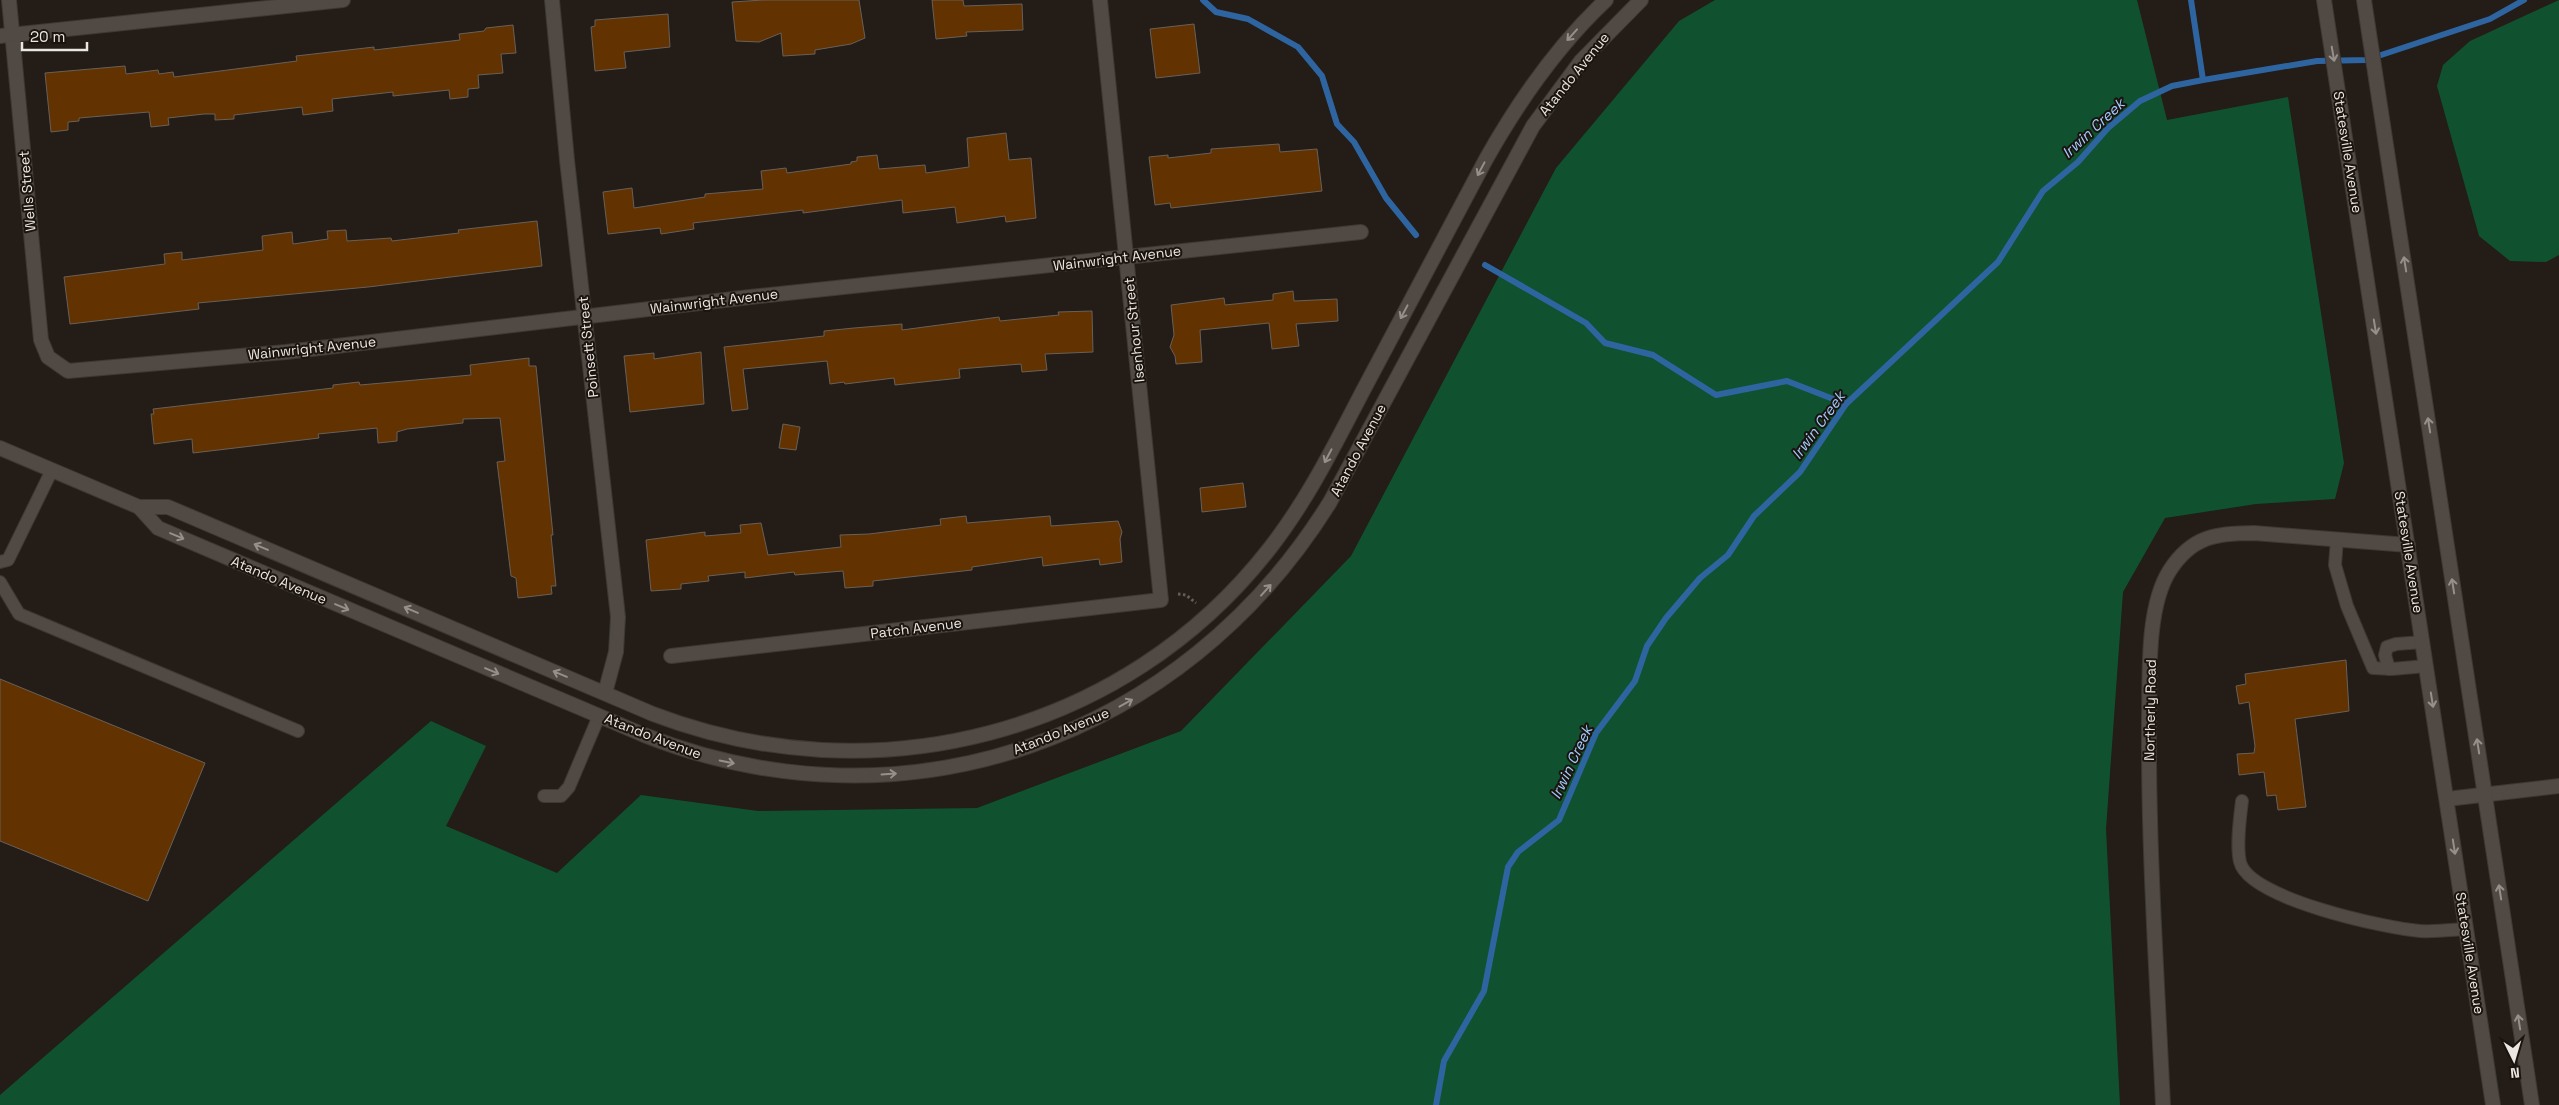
<svg xmlns="http://www.w3.org/2000/svg" width="2559" height="1105" font-family="'Space Grotesk',sans-serif">
<rect width="100%" height="100%" fill="#231c17"/>
<g fill="#10522f">
<path d="M1715,0H2137L2167,120L2288,97L2344,463L2335,499L2256,504L2165,518L2123,592L2106,829L2120,1105H0V1095L431,721L486,746L446,826L557,873L641,795L758,811L977,808L1181,731L1351,556L1556,168L1679,21Z"/>
<path d="M2559,0V255L2546,262L2510,261L2479,236L2437,86L2443,65L2470,41Z"/>
</g>
<g fill="none" stroke-linecap="round" stroke-linejoin="round">
<g stroke="#2e65a1" stroke-width="6">
<path d="M1203,0L1216,12L1248,19L1298,47L1322,76L1337,124L1354,142L1386,198L1416,235"/>
<path d="M2191,0L2203,80"/>
<path d="M1485,265L1586,323L1605,343L1653,355L1716,395L1787,381L1846,404"/>
<path d="M1436,1105L1444,1061L1484,991L1508,867L1518,852L1559,820L1596,733L1635,681L1647,646L1666,618L1700,578L1728,555L1754,516L1800,472L1846,404L1998,262L2043,191L2078,162L2108,128L2140,101L2172,86L2203,80L2317,61L2366,60L2490,19L2524,0"/>
</g>
</g>
<g fill="#623300" stroke="#686059">
<path d="M763,0H859L865,38L851,44L815,50V54L783,56L781,33L759,42L736,41L732,2Z"/>
<path d="M932,0H963L964,6L1022,4L1023,30L966,32L967,36L936,39Z"/>
<path d="M668,14L670,47L624,52L626,68L595,71L591,27L595,26V20Z"/>
<path d="M1194,24L1200,73L1156,78L1150,29Z"/>
<path d="M513,25L516,53L501,54L503,73L478,75L479,88L468,89V97L450,99L449,90L393,96V92L332,99L333,111L303,115L302,107L234,115V119L215,120V114H204L168,118L169,125L151,127L149,112L79,118V121L68,122V130L51,132L45,73L125,66L126,74L158,70L159,74L173,72L174,77L297,61L296,56L374,47V50L460,40L459,34L484,31L486,28Z"/>
<path d="M1006,133L1009,160L1031,158L1036,218L1006,222L1005,216L957,223L955,207L903,213L902,200L803,213V210L693,223L694,229L661,234L660,228L608,234L603,192L632,188L634,208L705,197V194L763,189L761,171L786,168L787,173L851,164V162L857,161V157L877,155L879,169L925,165L926,173L969,167L967,138Z"/>
<path d="M1279,144L1280,152L1317,149L1322,191L1171,208L1170,203L1155,205L1149,157L1168,155V158L1211,153V149Z"/>
<path d="M537,221L542,266L368,287L198,303L199,309L70,324L64,277L165,264L164,254L182,252V260L263,250L262,236L292,232L293,244L328,239L327,231L346,230L347,241L391,238L392,241L459,233L458,230Z"/>
<path d="M1293,291L1294,301L1337,299L1338,321L1296,324L1299,346L1272,349L1269,323L1200,330L1202,362L1176,364L1175,356L1170,347L1174,335L1171,305L1224,298L1225,305L1273,300V294Z"/>
<path d="M1092,311L1093,352L1045,354L1047,370L1022,372L1021,364L959,369L960,378L895,385L894,378L845,384L844,382L830,384L827,361L743,369L748,409L732,411L724,347L824,336V331L854,328L902,324V330L999,317L1000,321L1059,315L1058,312Z"/>
<path d="M701,352L704,404L630,412L624,356L654,353V359Z"/>
<path d="M529,358V366H536L553,535H551L556,586H551L552,594L518,598L516,578L511,576L497,462L505,461L500,418L463,419V423L407,429L397,432V441L378,443L377,428L318,434L319,438L193,453L192,439L154,444L151,414H154L153,409L333,388V385L359,382L360,385L471,375L470,365Z"/>
<path d="M783,424L800,427L796,450L779,448Z"/>
<path d="M1243,483L1246,507L1202,512L1200,488Z"/>
<path d="M966,516L967,523L1050,516L1051,526L1118,521L1122,532L1120,539L1122,562L1100,565L1099,559L1043,566L1042,557L972,567V570L873,581V586L845,588L843,571L795,575L794,572L745,578V572L708,576L709,581L681,584V589L651,591L646,540L705,532V536L741,533L740,525L761,523L768,555L841,547L840,535L869,534L941,525L940,519Z"/>
<path d="M2346,660L2349,711L2295,719L2306,807L2278,810L2276,795L2267,796L2264,772L2239,775L2237,754L2254,753L2255,746L2249,702L2239,704L2236,686L2246,684L2245,674Z"/>
<path d="M0,679L205,763L148,901L0,841Z"/>
</g>
<g fill="none" stroke-linecap="round" stroke-linejoin="round">
<defs>
<g id="service">
<path d="M2337,539L2335,565L2347,606L2373,668L2392,669L2426,666"/>
<path d="M0,562L8,560L52,470"/>
<path d="M0,582L19,614L298,731"/>
<path d="M2389,669L2385,655L2387,647L2396,644L2423,642"/>
<path d="M544,796H561L569,787L599,716"/>
<path d="M2242,801C2240,817 2236,845 2240,862C2249,899 2385,928 2420,931C2435,932 2451,930 2466,929"/>
</g>
<g id="minor">
<path d="M9,0L41,340L48,357L68,371L286,352L750,297L1361,232"/>
<path d="M552,0L567,160L618,617L616,652L605,693"/>
<path d="M0,36L343,0"/>
<path d="M671,656L1161,600L1100,0"/>
<path d="M2447,799L2559,786"/>
<path d="M2163,1105C2157,976 2148,848 2149,719C2150,676 2146,607 2170,570C2192,536 2217,533 2254,533L2408,545"/>
</g>
<g id="secondary">
<path d="M2324,0L2493,1105"/>
<path d="M2364,0L2532,1105"/>
<path d="M0,448L139,507H168L653,714C873,798 1124,736 1270,548C1309,498 1336,442 1365,387C1405,311 1445,236 1485,161C1518,102 1556,47 1606,0"/>
<path d="M139,507L158,528L644,735C905,838 1183,739 1330,502L1533,126L1581,61L1641,0"/>
</g>
</defs>
<use href="#service" stroke="#3d3834" stroke-width="14"/>
<use href="#minor" stroke="#3d3834" stroke-width="16"/>
<use href="#secondary" stroke="#3d3834" stroke-width="16"/>
<path stroke="#645d59" stroke-width="3" stroke-dasharray="2.5 2.5" stroke-linecap="butt" d="M1178,594L1186,595L1196,603"/>
<use href="#service" stroke="#514943" stroke-width="12"/>
<use href="#minor" stroke="#514943" stroke-width="14"/>
<use href="#secondary" stroke="#514943" stroke-width="14"/>
</g>
<defs><path id="oneway-shaft" d="M-6 0H5M1.5-3L5.5 0L1.5 3" fill="none" stroke-width="1.6" stroke-linecap="round" stroke-linejoin="round" transform="scale(1.25)"/></defs>
<g stroke="#96908b">
<use href="#oneway-shaft" transform="translate(1572 35) rotate(132)"/>
<use href="#oneway-shaft" transform="translate(2333 54) rotate(80)"/>
<use href="#oneway-shaft" transform="translate(1481 169) rotate(118)"/>
<use href="#oneway-shaft" transform="translate(2405 264) rotate(-99)"/>
<use href="#oneway-shaft" transform="translate(1404 312) rotate(118)"/>
<use href="#oneway-shaft" transform="translate(2375 327) rotate(81)"/>
<use href="#oneway-shaft" transform="translate(2429 425) rotate(-99)"/>
<use href="#oneway-shaft" transform="translate(1328 456) rotate(118)"/>
<use href="#oneway-shaft" transform="translate(177 536) rotate(23)"/>
<use href="#oneway-shaft" transform="translate(261 547) rotate(-157)"/>
<use href="#oneway-shaft" transform="translate(2453 586) rotate(-99)"/>
<use href="#oneway-shaft" transform="translate(1266 590) rotate(-48)"/>
<use href="#oneway-shaft" transform="translate(342 607) rotate(23)"/>
<use href="#oneway-shaft" transform="translate(411 610) rotate(-157)"/>
<use href="#oneway-shaft" transform="translate(492 671) rotate(23)"/>
<use href="#oneway-shaft" transform="translate(560 674) rotate(-157)"/>
<use href="#oneway-shaft" transform="translate(2432 700) rotate(81)"/>
<use href="#oneway-shaft" transform="translate(1126 703) rotate(-29)"/>
<use href="#oneway-shaft" transform="translate(2478 746) rotate(-99)"/>
<use href="#oneway-shaft" transform="translate(727 762) rotate(12)"/>
<use href="#oneway-shaft" transform="translate(889 774) rotate(-4)"/>
<use href="#oneway-shaft" transform="translate(2454 847) rotate(81)"/>
<use href="#oneway-shaft" transform="translate(2500 892) rotate(-99)"/>
<use href="#oneway-shaft" transform="translate(2519 1022) rotate(-99)"/>
</g>
<g text-anchor="middle" dominant-baseline="central" stroke-width="4" stroke-linejoin="round" paint-order="stroke">
<g font-size="14" fill="#ebe6e2" stroke="#1a130e">
<text transform="translate(1574 74) rotate(-51)">Atando Avenue</text>
<text transform="translate(2348 152) rotate(81)">Statesville Avenue</text>
<text transform="translate(27 191) rotate(-95)">Wells Street</text>
<text transform="translate(1117 258) rotate(-7)">Wainwright Avenue</text>
<text transform="translate(714 301) rotate(-7)">Wainwright Avenue</text>
<text transform="translate(1134 330) rotate(-96)">Isenhour Street</text>
<text transform="translate(588 347) rotate(-96)">Poinsett Street</text>
<text transform="translate(312 348) rotate(-6)">Wainwright Avenue</text>
<text transform="translate(1358 450) rotate(-62)">Atando Avenue</text>
<text transform="translate(2409 552) rotate(81)">Statesville Avenue</text>
<text transform="translate(279 580) rotate(23)">Atando Avenue</text>
<text transform="translate(916 628) rotate(-7)">Patch Avenue</text>
<text transform="translate(2150 710) rotate(-89)">Northerly Road</text>
<text transform="translate(1061 731) rotate(-22)">Atando Avenue</text>
<text transform="translate(653 736) rotate(21)">Atando Avenue</text>
<text transform="translate(2470 953) rotate(81)">Statesville Avenue</text>
</g>
<g font-size="15" font-style="italic" fill="#a0ccfe" stroke="#1a130e">
<text transform="translate(2093 128) rotate(-43)">Irwin Creek</text>
<text transform="translate(1818 425) rotate(-54)">Irwin Creek</text>
<text transform="translate(1571 762) rotate(-65)">Irwin Creek</text>
</g>
</g>
<g transform="translate(2514 1060) rotate(175)" stroke="#1a130e" stroke-width="4" paint-order="stroke">
<path d="M0-4L9 19L0 12L-9 19Z" fill="#ebe6e2"/>
<text y="-8" font-size="14" font-weight="bold" text-anchor="middle" fill="#ebe6e2">N</text>
</g>
<path d="M22 42v8h65v-8" fill="none" stroke="#ebe6e2" stroke-width="2.5"/>
<text x="30" y="42" font-size="15" fill="#ebe6e2" stroke="#1a130e" stroke-width="4" paint-order="stroke">20 m</text>
</svg>
